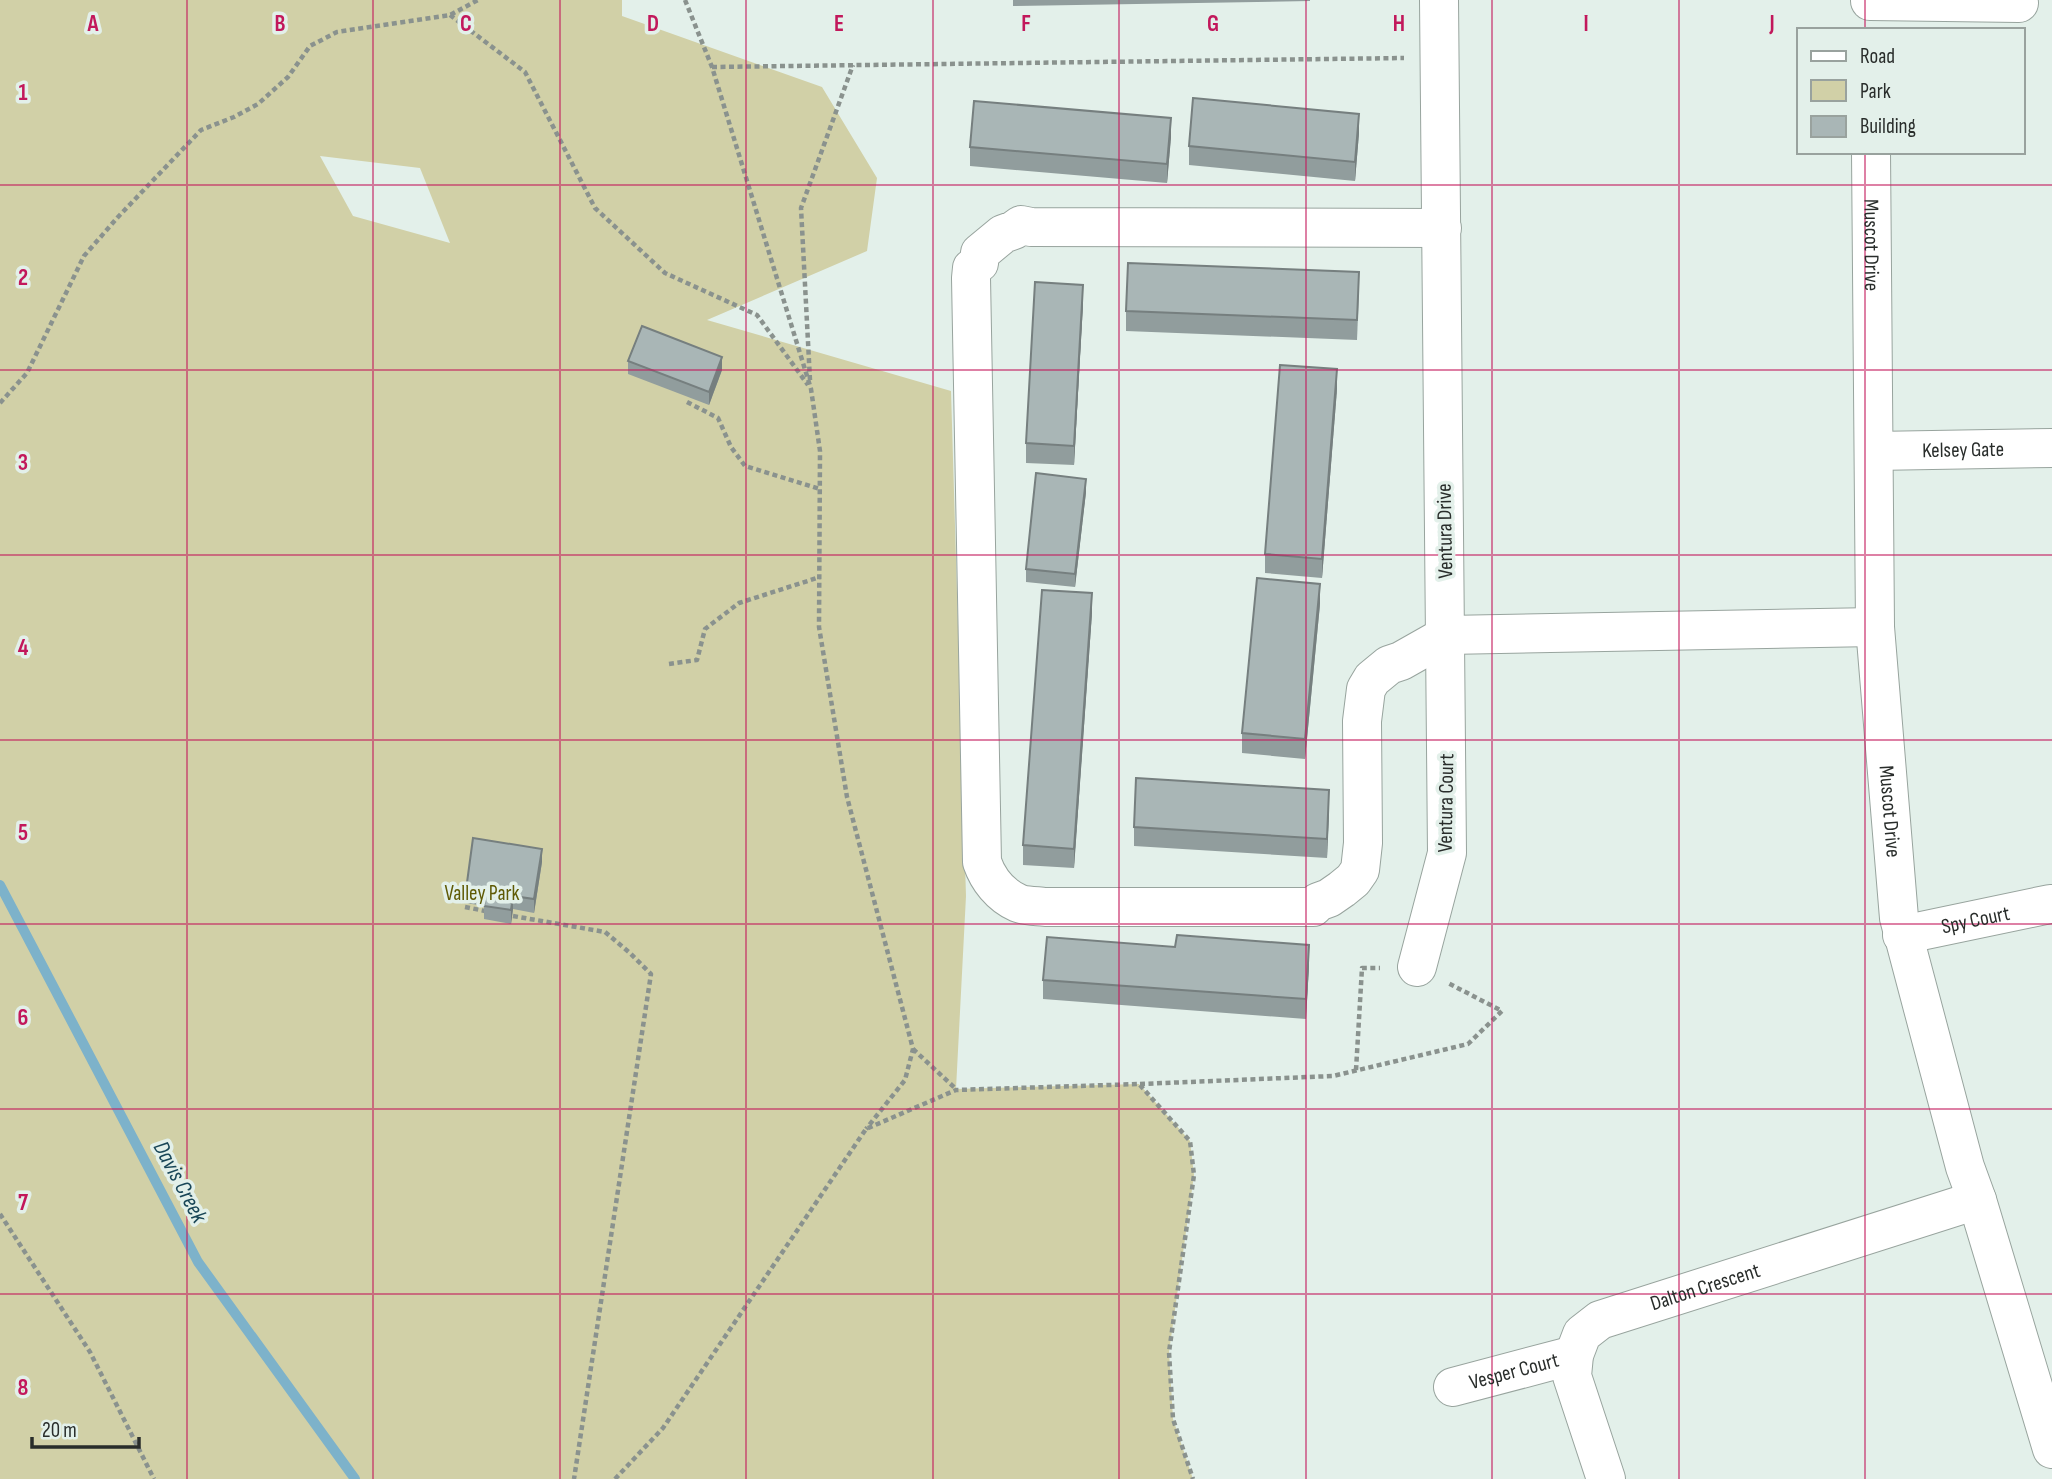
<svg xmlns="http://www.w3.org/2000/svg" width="2052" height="1479" font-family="'Sofia Sans Condensed',sans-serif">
<rect width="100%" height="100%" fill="#e3f0ea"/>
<path fill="#d1d0a7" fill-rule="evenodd" d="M0,0H622V16L822,87L877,178L867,251L707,320L951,391L966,896L956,1089L1139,1084L1190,1141L1194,1175L1169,1352L1173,1419L1193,1479H0ZM320,156L420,168L450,243L353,216Z"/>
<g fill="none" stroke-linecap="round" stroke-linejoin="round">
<path stroke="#7db2ca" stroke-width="10" d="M0,885L198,1262L355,1479"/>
<defs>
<g id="minor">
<path d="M1870,1L2019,3"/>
<path id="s1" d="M1871,152L1875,627L1899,918L1965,1167L1977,1200L2052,1449"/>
<path d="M1442,228L1031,227L1021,225L1014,230L1003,234L980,253L979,263L972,268L971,278L982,862C988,879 1000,895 1018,903C1025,906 1037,906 1045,907H1313L1318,902L1329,898L1342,889L1353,880L1360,870L1363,843L1362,721L1366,689L1372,679L1389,665L1401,661L1447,635L1875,627"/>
<path id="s2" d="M1874,451L2052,448"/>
<path id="s3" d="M1902,935L2050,904"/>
<path d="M1417,967L1447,853L1439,0"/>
<path id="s4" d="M1453,1387L1574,1355"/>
<path id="s5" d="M1606,1479L1572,1376L1574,1355L1582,1334L1600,1320L1977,1200"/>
</g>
</defs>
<use href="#minor" stroke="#98a49e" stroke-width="40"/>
<g stroke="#8a928e" stroke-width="4.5" stroke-dasharray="5 3.5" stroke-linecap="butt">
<path d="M685,0L712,67L811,389L820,451L819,627L847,797L913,1049L905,1080L866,1129"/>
<path d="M450,15L525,72L595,208L665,273L757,315L808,385"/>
<path d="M712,67L1404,58"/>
<path d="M810,380L801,208L853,65"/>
<path d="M687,402L718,418L731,447L745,466L820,489"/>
<path d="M0,403L27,373L84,256L118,217L201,130L234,117L258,104L288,77L310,46L337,32L450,15L478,0"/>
<path d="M669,664L697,660L705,629L739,603L820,577"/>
<path d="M465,907L485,911"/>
<path d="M513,916L605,932L630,953L651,974L574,1479"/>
<path d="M913,1049L956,1089"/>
<path d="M1356,1070L1362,968H1380"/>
<path d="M1140,1084L1333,1076L1468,1044L1502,1011L1448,983"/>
<path d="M0,1214L90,1352L154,1479"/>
<path d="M615,1479L663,1428L866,1129L956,1090L1139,1084L1190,1141L1194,1175L1169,1352L1173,1419L1193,1479"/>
</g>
<use href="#minor" stroke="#fff" stroke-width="38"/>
</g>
<g fill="#919d9d">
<path d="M1013,0H1310V1L1013,6Z"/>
<path d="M1359,133L1355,181L1189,165V146Z"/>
<path d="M1171,137L1167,183L970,166V147Z"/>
<path d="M1359,291L1357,340L1126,331V311Z"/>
<path d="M1083,304L1074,465L1026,463V443Z"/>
<path d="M628,361L722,370L709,405L628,374Z"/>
<path d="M1337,389L1322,578L1265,573V554Z"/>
<path d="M1086,492L1075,587L1026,582V569Z"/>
<path d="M1320,604L1305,759L1242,753V733Z"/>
<path d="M1092,613L1074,868L1023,865V845Z"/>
<path d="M1329,810L1327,858L1134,846V827Z"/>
<path d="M542,862L534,913L513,909L511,924L484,919V906L466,903V890Z"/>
<path d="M1175,947L1309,965L1306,1019L1043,999V980Z"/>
</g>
<g fill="#767f7f">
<path d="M1359,114V133L1355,181V162Z"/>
<path d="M1171,118V137L1167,183V164Z"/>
<path d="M1083,285V304L1074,465V446Z"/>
<path d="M722,357V370L709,405V392Z"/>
<path d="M1337,369V389L1322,578V559Z"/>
<path d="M1086,479V492L1075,587V574Z"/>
<path d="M1320,584V604L1305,759V739Z"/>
<path d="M1092,593V613L1074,868V849Z"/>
<path d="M1329,790V810L1327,858V839Z"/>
<path d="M542,849V862L534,913V899Z"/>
<path d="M513,896V909L511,924V910Z"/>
<path d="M1309,945V965L1306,1019V999Z"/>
</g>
<g fill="#a9b6b6" stroke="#767f7f" stroke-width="2">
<path d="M1193,98L1359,114L1355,162L1189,146Z"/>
<path d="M974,101L1171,118L1167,164L970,147Z"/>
<path d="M1128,263L1359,272L1357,320L1126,311Z"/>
<path d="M1035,282L1083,285L1074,446L1026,443Z"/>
<path d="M642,326L722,357L709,392L628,361Z"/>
<path d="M1280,365L1337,369L1322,559L1265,554Z"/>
<path d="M1036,473L1086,479L1075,574L1026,569Z"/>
<path d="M1257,578L1320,584L1305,739L1242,733Z"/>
<path d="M1042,590L1092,593L1074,849L1023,845Z"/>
<path d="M1136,778L1329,790L1327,839L1134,827Z"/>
<path d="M473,838L542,849L534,899L513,896L511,910L484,906L486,893L466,890Z"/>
<path d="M1177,935L1309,945L1306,999L1043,980L1047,937L1175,947Z"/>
</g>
<path fill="none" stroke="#c2185b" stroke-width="2" stroke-opacity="0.55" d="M187,0V1479M373,0V1479M560,0V1479M746,0V1479M933,0V1479M1119,0V1479M1306,0V1479M1492,0V1479M1679,0V1479M1865,0V30M1865,152V1479M0,185H2052M0,370H2052M0,555H2052M0,740H2052M0,924H2052M0,1109H2052M0,1294H2052"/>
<g text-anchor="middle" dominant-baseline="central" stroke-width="7" stroke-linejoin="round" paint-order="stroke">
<g font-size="21" fill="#292d2b" stroke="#e3f0ea">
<text stroke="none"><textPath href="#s1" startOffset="93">Muscot Drive</textPath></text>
<text stroke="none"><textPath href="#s2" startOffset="89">Kelsey Gate</textPath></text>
<text transform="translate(1445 531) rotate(-91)">Ventura Drive</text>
<text transform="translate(1446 803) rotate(-89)">Ventura Court</text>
<text stroke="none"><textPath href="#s1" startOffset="660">Muscot Drive</textPath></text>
<text stroke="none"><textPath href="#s3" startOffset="75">Spy Court</textPath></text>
<text stroke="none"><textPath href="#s5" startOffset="285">Dalton Crescent</textPath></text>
<text stroke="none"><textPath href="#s4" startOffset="63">Vesper Court</textPath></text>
</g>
<g font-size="21" fill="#5f5a05" stroke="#e3f0ea">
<text x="482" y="893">Valley Park</text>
</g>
<g font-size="23" font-style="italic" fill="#194657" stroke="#e3f0ea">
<text transform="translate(180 1182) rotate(62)">Davis Creek</text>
</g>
</g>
<g font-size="23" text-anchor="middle" font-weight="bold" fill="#c2185b" stroke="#e3f0ea" stroke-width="7" stroke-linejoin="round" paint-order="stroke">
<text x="93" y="31">A</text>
<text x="280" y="31">B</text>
<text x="466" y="31">C</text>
<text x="653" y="31">D</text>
<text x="839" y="31">E</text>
<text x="1026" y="31">F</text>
<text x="1213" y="31">G</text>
<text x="1399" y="31">H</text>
<text x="1586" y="31">I</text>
<text x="1772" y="31">J</text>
<text x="23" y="100">1</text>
<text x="23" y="285">2</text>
<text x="23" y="470">3</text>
<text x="23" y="655">4</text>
<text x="23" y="840">5</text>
<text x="23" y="1025">6</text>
<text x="23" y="1210">7</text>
<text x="23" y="1395">8</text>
</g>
<rect x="1797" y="28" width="228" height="126" fill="#e3f0ea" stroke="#99a29e" stroke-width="2"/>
<rect x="1811" y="51" width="35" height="10" fill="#ffffff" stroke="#99a29e" stroke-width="2"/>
<text x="1860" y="63" font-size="21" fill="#292d2b">Road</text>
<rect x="1811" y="80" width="35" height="21" fill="#d1d0a7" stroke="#99a29e" stroke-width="2"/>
<text x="1860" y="98" font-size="21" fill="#292d2b">Park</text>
<rect x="1811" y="116" width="35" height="21" fill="#a9b6b6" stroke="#99a29e" stroke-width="2"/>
<text x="1860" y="133" font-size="21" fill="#292d2b">Building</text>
<path d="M32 1437v10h107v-10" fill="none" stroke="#292d2b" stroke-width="3.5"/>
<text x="42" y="1437" font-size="21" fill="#292d2b" stroke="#e3f0ea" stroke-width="5" paint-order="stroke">20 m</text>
</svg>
